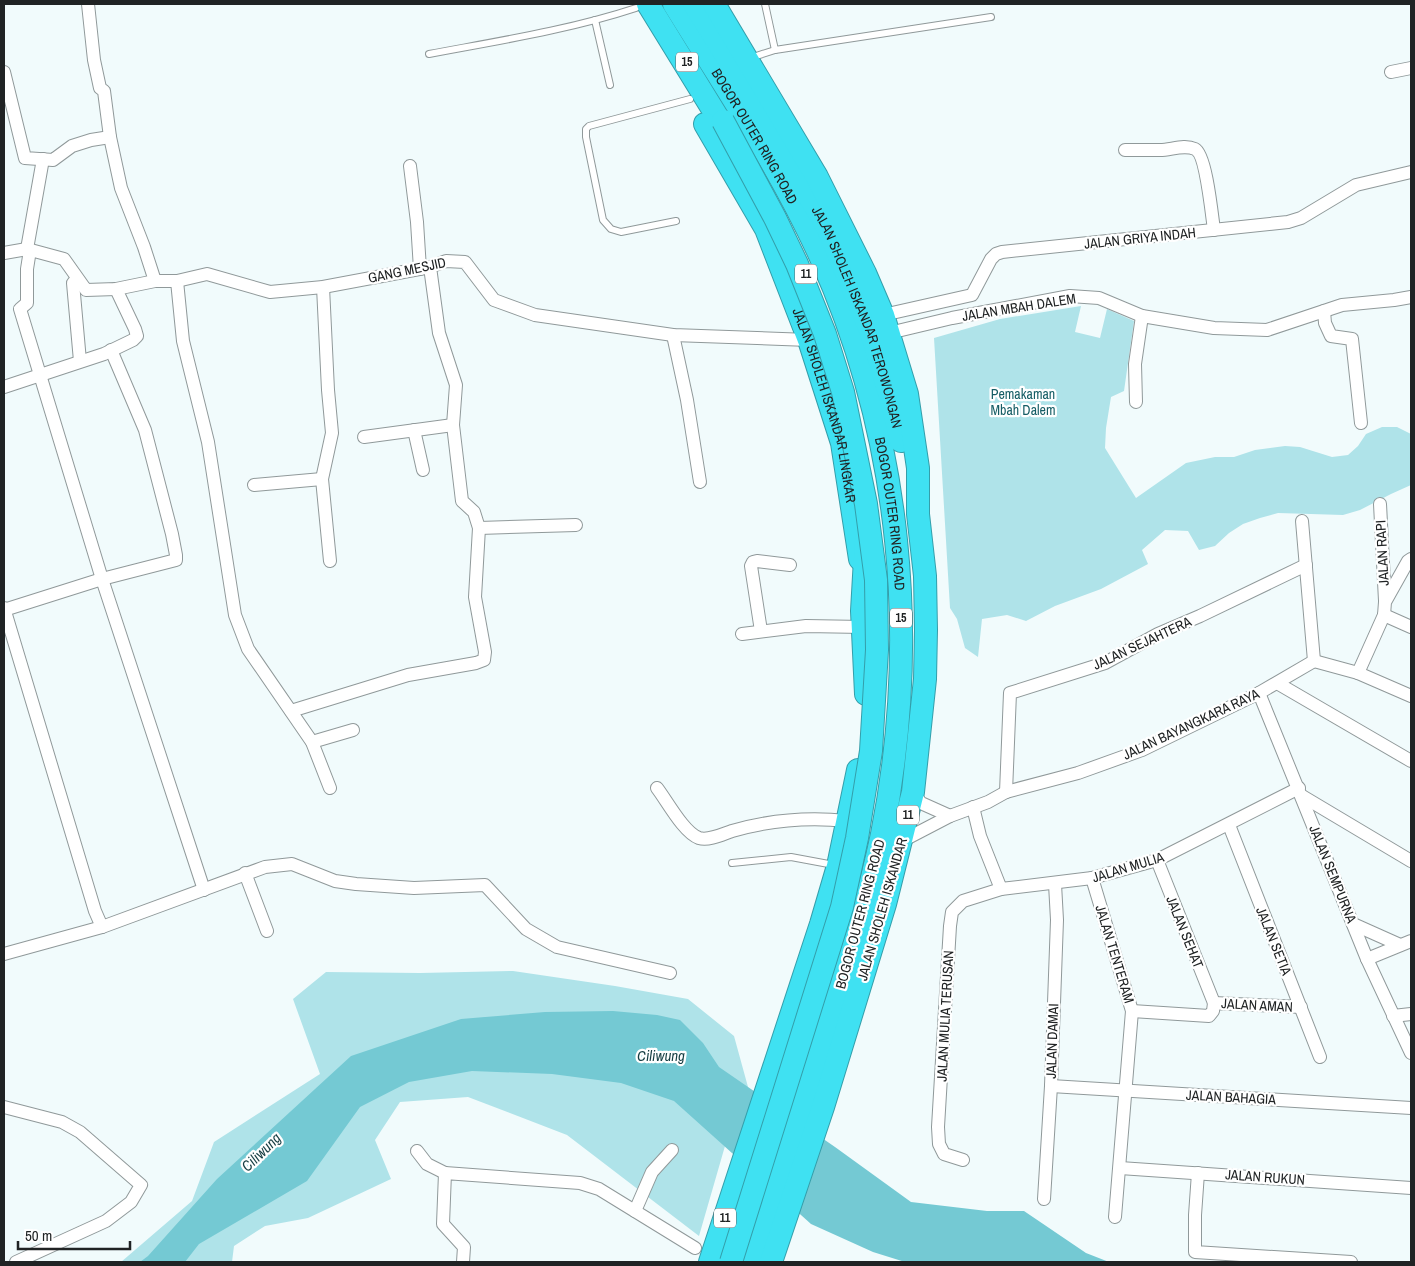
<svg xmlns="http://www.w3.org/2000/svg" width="1415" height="1266" font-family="'Archivo Narrow',sans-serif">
<rect width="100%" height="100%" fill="#f1fbfc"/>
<g fill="#afe3e9">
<path d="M1081,306L1075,332L1100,338L1107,309L1134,321L1124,391L1111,397L1106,428L1105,448L1136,498L1186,463L1215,457H1234L1255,450L1285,446L1300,447L1332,457L1348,455L1358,446L1366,434L1382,427H1397L1411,434V485L1391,494L1360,510L1343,515L1278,513L1260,518L1243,524L1229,533L1215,546L1199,550L1188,531L1165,530L1142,550L1148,564L1101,589L1055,606L1026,621L1007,615L982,619L978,657L965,648L957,619L950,608L934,338L1000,319Z"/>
<path d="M513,971L615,986L688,999L734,1036L748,1087L725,1146L699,1236L567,1135L468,1097L400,1102L375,1140L391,1179L308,1218L265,1226L234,1246L232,1262H121L192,1201L214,1142L320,1074L293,999L326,972L420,973Z"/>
</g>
<path fill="#74c9d3" d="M613,1011L657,1015L680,1020L703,1043L719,1067L835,1147L911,1202L987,1211H1024L1086,1253L1109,1262H905L873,1252L811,1224L674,1101L621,1083L552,1074L472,1071L409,1082L360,1107L307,1181L199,1244L185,1262H140L148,1256L217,1179L351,1056L461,1019L545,1012Z"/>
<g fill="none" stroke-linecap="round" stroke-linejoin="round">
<defs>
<g id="lane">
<path d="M765,4L775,50L991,17"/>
<path d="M595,20L610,85"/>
<path d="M429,54C498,41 569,30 636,8"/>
<path d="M750,58L775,50"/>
<path d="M676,221L621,232L611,229L603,220L586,137V129L589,126L690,99"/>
<path d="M732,863L791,857L834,865"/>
</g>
<g id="street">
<path d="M88,4L94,60L100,88L104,91L110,137L121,188L144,247L155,281"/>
<path d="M4,72L25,158L53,160L72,146L91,140L110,137"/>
<path d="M1391,72L1411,68"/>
<path d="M1125,150C1137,150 1148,150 1160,150C1171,150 1184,144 1195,149C1206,154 1212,216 1214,230"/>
<path d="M410,166L417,222L420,269"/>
<path d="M27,249L43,159"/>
<path d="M30,250L27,269V303L20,309L102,579L204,890"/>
<path d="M4,253L27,249L64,259L86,290L116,289L155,281H177L207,274L270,292L323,287L430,267L446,261L465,262L494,300L535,315L673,335L809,340"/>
<path d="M77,279L73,283L80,361"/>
<path d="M177,281L183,341L208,442L235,615L248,649L312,742L330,788"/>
<path d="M323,287L328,390L332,433L322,479L330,561"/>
<path d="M1324,311L1325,323L1331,336L1352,339L1361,423"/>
<path d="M883,315L972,295L991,259L996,254L1002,252L1288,222L1301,218L1356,185L1411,172"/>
<path d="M889,333L952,318L1070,296L1099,298L1142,316L1214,328L1267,330L1342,305L1394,300L1411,297"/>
<path d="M673,335L687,400L700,482"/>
<path d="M4,387L104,354L133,340L137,336L135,329L116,289"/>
<path d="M1136,402L1135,364L1142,316"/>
<path d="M414,430L423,470"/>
<path d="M364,437L453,425"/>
<path d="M254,485L322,479"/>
<path d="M1380,504L1385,601"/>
<path d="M1302,521L1314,661"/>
<path d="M479,528L576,525"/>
<path d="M4,608L95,911L102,927"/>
<path d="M4,610L102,579L176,560V555L172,534L145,430L111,350"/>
<path d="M1384,615L1411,627"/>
<path d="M761,631L751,566L753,562L757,561L790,565"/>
<path d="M742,634L806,626L863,627"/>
<path d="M1314,661L1358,673L1411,696"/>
<path d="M1358,673L1384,615L1385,602L1408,561L1411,559"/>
<path d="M1277,683L1411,761"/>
<path d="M1259,693L1367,959L1411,1053"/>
<path d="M291,711L408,675L476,663L484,660L485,652L475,597L479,528L474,512L462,501L453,425L456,385L439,333L430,267"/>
<path d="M312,742L353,730"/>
<path d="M657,788C667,801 684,833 699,838C709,841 723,834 732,831C770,820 808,817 847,821"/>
<path d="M913,792L921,803L950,816"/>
<path d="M1006,792L1010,693L1105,663L1158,634L1200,616L1306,565"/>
<path d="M1302,796L1411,861"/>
<path d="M973,807L980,836L1001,889"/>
<path d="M1229,825L1320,1057"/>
<path d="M902,841L950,816L988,802L1006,792L1078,773L1142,750L1259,693L1314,661"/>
<path d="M1157,860L1214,1003"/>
<path d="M245,873L267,931"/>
<path d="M1092,878L1132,1011L1115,1217"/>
<path d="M1353,924L1400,945"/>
<path d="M4,954L102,927L265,867L292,864L335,881L356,884L414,888L485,885L526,929L557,947L670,973"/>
<path d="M1367,959L1411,941"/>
<path d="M1132,1011L1209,1016L1213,1011L1214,1003L1301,1007"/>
<path d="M1393,1016L1411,1014"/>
<path d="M1051,1086L1411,1108"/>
<path d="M4,1107L62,1122L80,1132L141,1185L131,1202L106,1221L16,1262"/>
<path d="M417,1151L427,1164L445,1173"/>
<path d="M963,1160L944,1154L939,1144L938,1127L950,926L952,912L963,901L1001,889L1092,878L1157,860L1299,788"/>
<path d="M1120,1168L1411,1188"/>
<path d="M1198,1173L1195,1215V1252L1351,1262"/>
<path d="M1044,1199L1051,1086L1057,920L1055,884"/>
<path d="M635,1211L652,1172L672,1150"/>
<path d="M463,1262L464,1247L443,1224L445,1173L580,1183L599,1189L695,1248"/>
</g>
<g id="highway">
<path d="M648,4L731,139"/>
<path id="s1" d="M674,4C725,87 781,169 821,258C902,439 920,641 882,834C868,901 846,968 825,1033C801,1110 776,1186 752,1262"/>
<path id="s2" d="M694,4L743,83L827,227L871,332L889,393L901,441"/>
<path d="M714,4L817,177L865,273L883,315L907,394L918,468V514L925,576L926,630L925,679L913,792L885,904L823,1107L771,1262"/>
<path id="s3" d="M705,124L766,229L809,340L842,443L860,559"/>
<path d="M866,541L862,611L866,694"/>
<path d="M710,1262L821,924L838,866L858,770"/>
</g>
</defs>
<use href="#lane" stroke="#90999a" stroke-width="8"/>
<use href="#street" stroke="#90999a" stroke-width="14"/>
<use href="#highway" stroke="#349eaa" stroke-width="24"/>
<use href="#lane" stroke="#fff" stroke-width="6"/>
<use href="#street" stroke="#fff" stroke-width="12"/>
<use href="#highway" stroke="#3fe1f2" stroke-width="22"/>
<defs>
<path id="highway-bridge" d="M723,121L775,218L797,264L825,334L843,392L866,504L876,580L877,650L871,751L857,838L842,907L731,1262"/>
</defs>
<use href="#highway-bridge" stroke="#349eaa" stroke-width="24" stroke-linecap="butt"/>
<use href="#highway-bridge" stroke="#3fe1f2" stroke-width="22"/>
</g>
<g text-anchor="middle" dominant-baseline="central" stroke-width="4.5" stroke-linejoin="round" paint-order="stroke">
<g fill="#fff" stroke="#636566" stroke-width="1">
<rect x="676" y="52.5" width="22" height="19" rx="4"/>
<rect x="795" y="264.5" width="22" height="19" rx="4"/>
<rect x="890" y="608.5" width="22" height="19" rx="4"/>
<rect x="897" y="805.5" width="22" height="19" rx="4"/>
<rect x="714" y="1208.5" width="22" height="19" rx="4"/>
</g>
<g font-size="12" font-weight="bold" fill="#202324">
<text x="687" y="62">15</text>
<text x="806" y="274">11</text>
<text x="901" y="618">15</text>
<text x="908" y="815">11</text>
<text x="725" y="1218">11</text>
</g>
<g font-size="14" fill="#202324" stroke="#fff">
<text stroke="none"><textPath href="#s1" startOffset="155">BOGOR OUTER RING ROAD</textPath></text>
<text transform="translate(1140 238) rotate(-6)">JALAN GRIYA INDAH</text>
<text transform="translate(407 270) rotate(-12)">GANG MESJID</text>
<text transform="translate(1019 307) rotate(-9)">JALAN MBAH DALEM</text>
<text stroke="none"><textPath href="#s2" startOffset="355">JALAN SHOLEH ISKANDAR TEROWONGAN</textPath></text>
<text stroke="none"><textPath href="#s3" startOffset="308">JALAN SHOLEH ISKANDAR LINGKAR</textPath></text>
<text stroke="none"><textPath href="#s1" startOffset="560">BOGOR OUTER RING ROAD</textPath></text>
<text transform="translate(1382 553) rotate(-93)">JALAN RAPI</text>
<text transform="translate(1142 643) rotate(-25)">JALAN SEJAHTERA</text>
<text transform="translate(1191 724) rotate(-25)">JALAN BAYANGKARA RAYA</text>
<text transform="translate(1128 867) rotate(-17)">JALAN MULIA</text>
<text transform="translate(1333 874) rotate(68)">JALAN SEMPURNA</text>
<text transform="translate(882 909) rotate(-74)">JALAN SHOLEH ISKANDAR</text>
<text transform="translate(860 914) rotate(-75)">BOGOR OUTER RING ROAD</text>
<text transform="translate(1185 932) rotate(68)">JALAN SEHAT</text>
<text transform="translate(1274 941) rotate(68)">JALAN SETIA</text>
<text transform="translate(1115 954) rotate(73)">JALAN TENTERAM</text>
<text transform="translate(1257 1005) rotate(3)">JALAN AMAN</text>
<text transform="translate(945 1016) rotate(-87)">JALAN MULIA TERUSAN</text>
<text transform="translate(1052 1041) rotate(-88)">JALAN DAMAI</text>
<text transform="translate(1231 1097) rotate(3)">JALAN BAHAGIA</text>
<text transform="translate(1265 1177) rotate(4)">JALAN RUKUN</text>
</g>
<g font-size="14" fill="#155d65" stroke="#fff">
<text x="1023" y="394">Pemakaman<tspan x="1023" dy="16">Mbah Dalem</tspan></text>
</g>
<g font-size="15" font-style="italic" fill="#153d42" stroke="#fff">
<text x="661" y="1055">Ciliwung</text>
<text transform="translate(261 1152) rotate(-44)">Ciliwung</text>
</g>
</g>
<rect width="1415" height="1266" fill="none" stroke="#202324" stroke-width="10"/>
<path d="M18 1241v8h112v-8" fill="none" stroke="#202324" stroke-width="2.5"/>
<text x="25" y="1241" font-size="15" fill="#202324" stroke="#ffffff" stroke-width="4" paint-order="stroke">50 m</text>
</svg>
